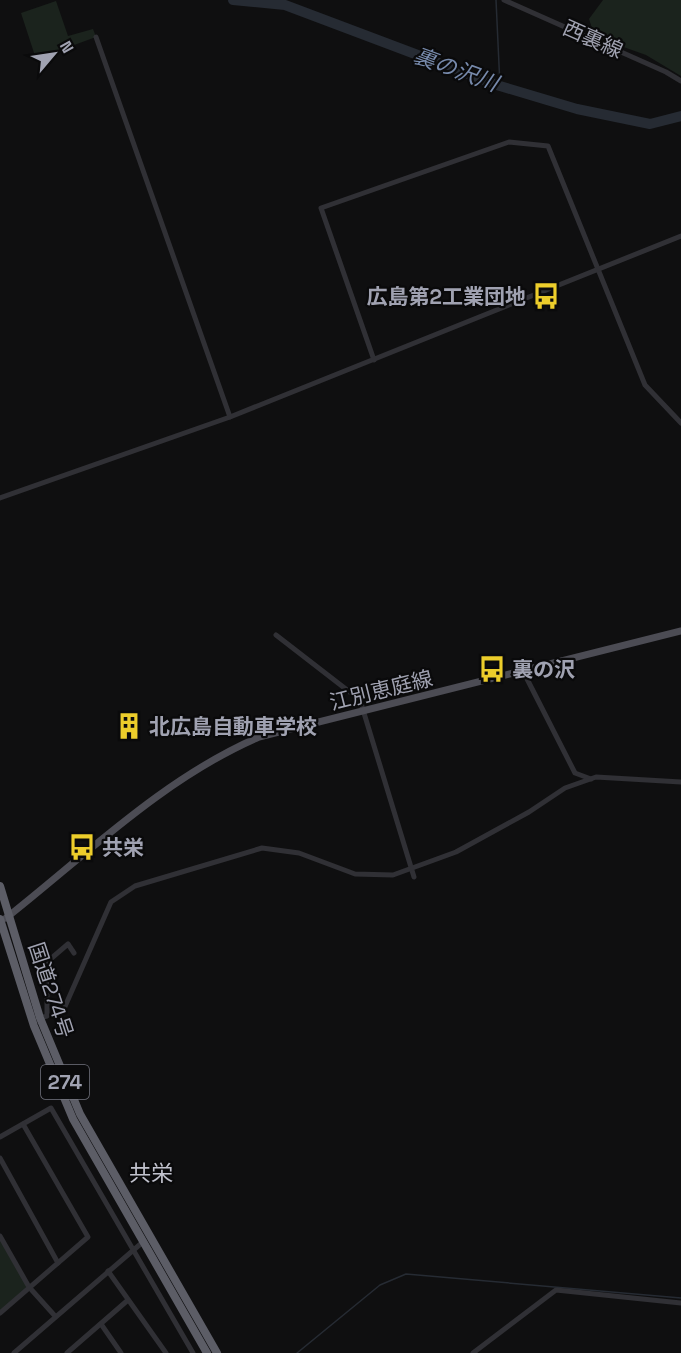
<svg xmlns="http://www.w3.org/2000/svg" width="681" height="1353" font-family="'Space Grotesk','Noto Sans JP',sans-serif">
<rect width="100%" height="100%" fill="#0f0f10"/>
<g fill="#1b231d">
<path d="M603,0H681V76L646,55L601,39L592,28L589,19Z"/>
<path d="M56,1L68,36L93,29L96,37L36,59L21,13Z"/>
<path d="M0,1236L29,1287L0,1313Z"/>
</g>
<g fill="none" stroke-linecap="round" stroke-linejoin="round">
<g stroke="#262b33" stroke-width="1.5">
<path d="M496,0L500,86"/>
<path d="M297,1353L380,1285L406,1274L681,1298"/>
</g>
<path stroke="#262b33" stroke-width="10" d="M233,0L285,5L500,86L577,109L650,124L681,116"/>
<g stroke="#303035" stroke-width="5">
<path d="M504,0L666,72L681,81"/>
<path d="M96,37L230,417"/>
<path d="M374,360L321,208L509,142L548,146L645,385L681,423"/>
<path d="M0,498L230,417L681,236"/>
<path d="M276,635L360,700L414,877"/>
<path d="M524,673L575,773L591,779"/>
<path d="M63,1011L111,902L135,886L262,848L299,853L355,874L393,875L456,852L529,812L565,788L596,777L681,782"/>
<path d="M40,1018L47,1016V962L68,944L74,953"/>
<path d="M0,1137L51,1108L193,1353"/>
<path d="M0,1158L58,1263"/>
<path d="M0,1236L29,1287L55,1316"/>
<path d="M108,1271L166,1353"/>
<path d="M0,1313L88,1237L23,1124"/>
<path d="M101,1324L121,1353"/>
<path d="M14,1353L144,1241"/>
<path d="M67,1353L128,1300"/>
<path d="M473,1353L556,1290L681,1303"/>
</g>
<path stroke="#4c4c54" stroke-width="7" d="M6,918C87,854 164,778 259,737L681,631"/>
<g stroke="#5c5d66" stroke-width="8">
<path d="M0,886L40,1018L80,1114L217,1353"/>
<path d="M0,919L34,1026L73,1119L207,1353"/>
</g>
</g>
<defs>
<symbol id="bus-bare" viewBox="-9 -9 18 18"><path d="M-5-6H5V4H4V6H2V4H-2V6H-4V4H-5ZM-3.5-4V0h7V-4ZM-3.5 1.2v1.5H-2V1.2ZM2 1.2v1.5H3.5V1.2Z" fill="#eccd2b" stroke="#0a0a0b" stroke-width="2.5" paint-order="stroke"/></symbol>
<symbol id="building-bare" viewBox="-9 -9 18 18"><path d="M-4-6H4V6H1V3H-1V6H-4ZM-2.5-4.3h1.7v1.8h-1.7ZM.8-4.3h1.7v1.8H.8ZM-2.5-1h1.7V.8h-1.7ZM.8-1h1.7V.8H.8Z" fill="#eccd2b" stroke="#0a0a0b" stroke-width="2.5" paint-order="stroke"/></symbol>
</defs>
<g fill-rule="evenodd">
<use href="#bus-bare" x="527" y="277" width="38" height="38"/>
<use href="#bus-bare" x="473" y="650" width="38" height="38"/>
<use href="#building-bare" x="110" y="707" width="38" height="38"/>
<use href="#bus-bare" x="63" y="828" width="38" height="38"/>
</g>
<g text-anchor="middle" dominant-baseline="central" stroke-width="4.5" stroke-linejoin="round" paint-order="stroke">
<rect fill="#0a0a0b" stroke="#73747f" stroke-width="1.5" x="41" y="1065" width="48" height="34" rx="4.5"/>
<g font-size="20" font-weight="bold" fill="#a0a2b1">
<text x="65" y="1082">274</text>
</g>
<g font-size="21" fill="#a0a2b1" stroke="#0a0a0b">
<text transform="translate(593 39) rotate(24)">西裏線</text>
<text transform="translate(381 690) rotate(-14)">江別恵庭線</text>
<text transform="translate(51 990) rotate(72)">国道274号</text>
</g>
<g font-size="21" font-weight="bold" fill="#a0a2b1" stroke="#0a0a0b" text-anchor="start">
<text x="526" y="296" text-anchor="end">広島第2工業団地</text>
<text x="512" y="669">裏の沢</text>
<text x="149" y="726">北広島自動車学校</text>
<text x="102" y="847">共栄</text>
</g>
<g font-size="22" font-style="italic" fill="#778aac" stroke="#0a0a0b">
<text transform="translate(456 69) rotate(20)">裏の沢川</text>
</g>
<g font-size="22" fill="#c1c2cd" stroke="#0a0a0b">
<text x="151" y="1173">共栄</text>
</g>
</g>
<g transform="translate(54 54) rotate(61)" stroke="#0a0a0b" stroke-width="4.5" paint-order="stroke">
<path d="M0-4.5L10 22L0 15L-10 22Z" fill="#a0a2b1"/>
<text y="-9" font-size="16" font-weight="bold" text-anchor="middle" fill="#a0a2b1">N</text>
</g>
</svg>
